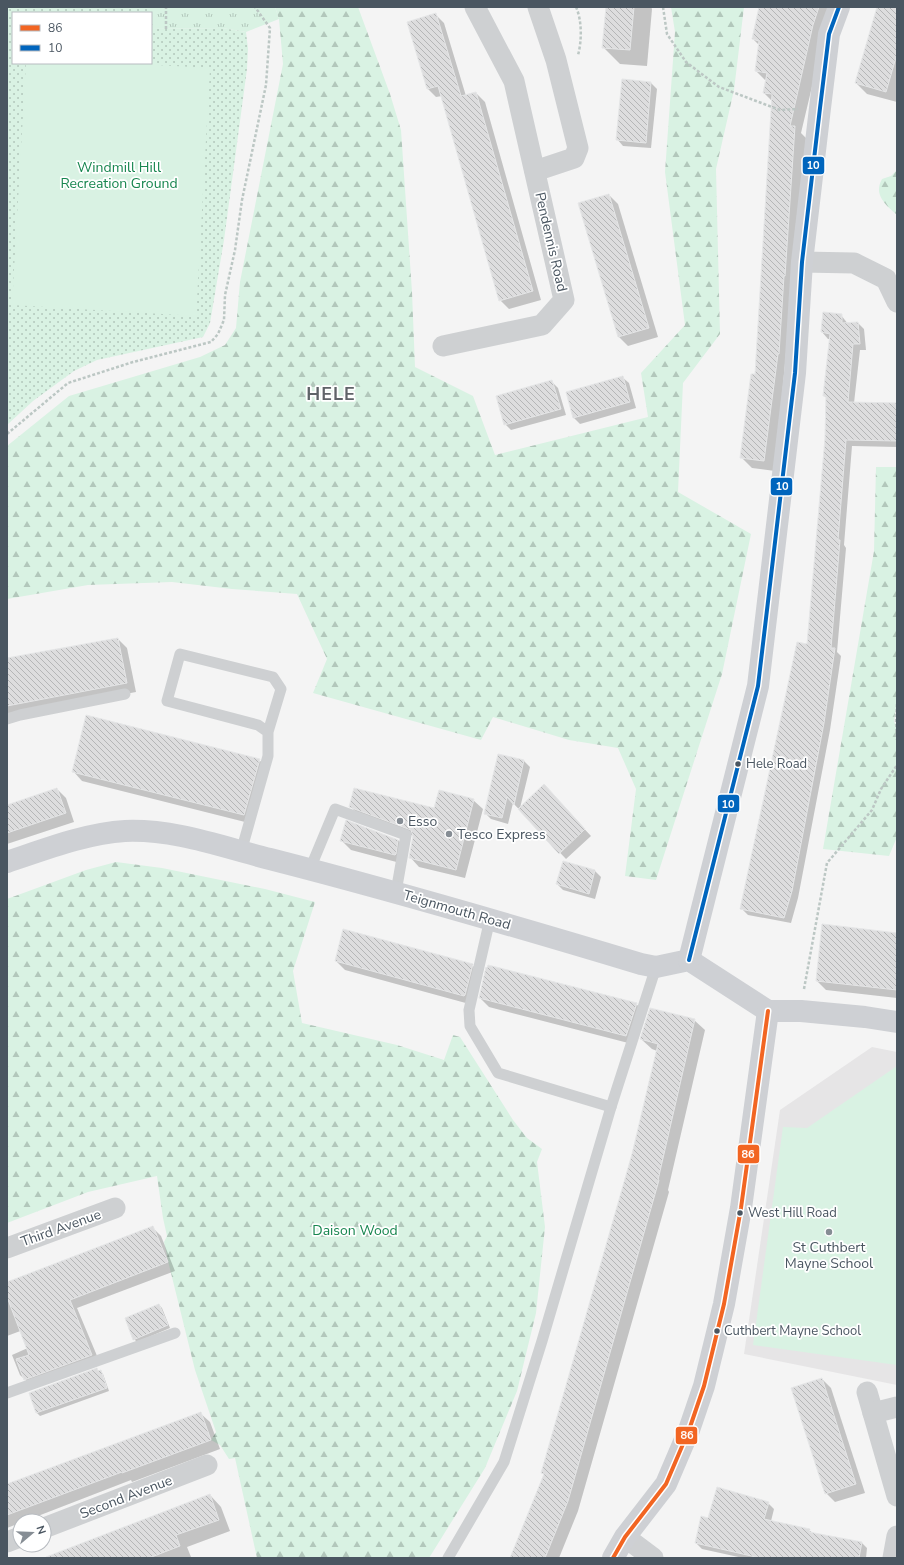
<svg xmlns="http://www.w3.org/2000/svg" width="904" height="1565" font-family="'Nunito Sans',sans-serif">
<defs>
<pattern id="grass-tufts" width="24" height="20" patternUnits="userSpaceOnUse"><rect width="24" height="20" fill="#d9f2e3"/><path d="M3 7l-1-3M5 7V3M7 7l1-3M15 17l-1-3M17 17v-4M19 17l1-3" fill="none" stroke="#b2c7bb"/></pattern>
<pattern id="forest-firs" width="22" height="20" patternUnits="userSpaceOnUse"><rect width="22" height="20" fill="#d9f2e3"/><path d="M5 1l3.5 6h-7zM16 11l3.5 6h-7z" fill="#b2c7bb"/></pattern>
<pattern id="park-dots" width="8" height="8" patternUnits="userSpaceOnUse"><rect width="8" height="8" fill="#d9f2e3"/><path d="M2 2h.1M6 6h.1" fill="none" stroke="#b2c7bb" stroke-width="1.8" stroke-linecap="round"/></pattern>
<pattern id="building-back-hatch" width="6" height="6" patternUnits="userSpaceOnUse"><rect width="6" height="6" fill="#ddddde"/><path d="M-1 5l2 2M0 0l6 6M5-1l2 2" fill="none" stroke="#b5b6b7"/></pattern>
</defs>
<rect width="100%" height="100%" fill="#f4f4f4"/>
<path fill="#e6e5e6" d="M872,1047L897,1052V1385L744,1354L780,1110Z"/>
<path fill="url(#grass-tufts)" d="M149,7H275L279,19L246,32L222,28L151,29V13H149Z"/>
<g fill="url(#forest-firs)">
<path d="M275,7H358L390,94L401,130L412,292L415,367L473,396L495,455L648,417L641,373L685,325L665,172L675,32L671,7H744L734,90L716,169L720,334L683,383L678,492L751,534L722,674L656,880L625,876L636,789L618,748L569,740L493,717L481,740L313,693L327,659L297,594L232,589L172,582L88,585L7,599V446L69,396L200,357L225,345L236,328L240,282L283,64L279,19Z"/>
<path d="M897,170V215C886,205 873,195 882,179L891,176Z"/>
<path d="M876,467H897V699L894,722L897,725V837L889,856L823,849L874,551Z"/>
<path d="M116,862L162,868L265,889L315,902L293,971L302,1023L397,1045L444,1060L453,1035L460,1037L513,1120L527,1138L542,1149L537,1162L545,1227L536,1313L517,1391L485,1468L429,1558H257L235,1458L229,1459L220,1445L211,1440L216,1432L195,1370L169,1265L164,1242L167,1236L163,1218L157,1176L88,1192L7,1223V899L86,870Z"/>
</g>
<path fill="url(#park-dots)" d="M7,7H149V13H13V63H151V29L222,28L246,32L248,49L247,69L224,240L210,323L203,337L97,360L74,371L33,401L7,425Z"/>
<g fill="#d9f2e3">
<path d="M26,63H121L210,68L196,316L12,305Z"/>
<path d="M897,1066V1365L753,1345L783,1127L807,1128Z"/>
</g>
<g fill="#0003">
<path d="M607,7H651L652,9L647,66L620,64L603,47Z"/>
<path d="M760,7H833L824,36L801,133L806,138L775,471L752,468L741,457L756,375L772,101L764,93L766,81L756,71L760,46L753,39Z"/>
<path d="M878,7H897V102L867,94L856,83Z"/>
<path d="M435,14L444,23L466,96L476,93L485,102L541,300L509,309L500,300L442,96L436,97L428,89L408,23Z"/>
<path d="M623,80L651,83L657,89L651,148L623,146L617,139Z"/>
<path d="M609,195L618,204L658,337L628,346L619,337Z"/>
<path d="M841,315L848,324L858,323L864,329L866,350H860L854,403L897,404V447L852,446L844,545L846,548L837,652L841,656L830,730L798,898L791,923L748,915L741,908L808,645L826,438L827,398L824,396L830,339H828L822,332Z"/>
<path d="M622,377L629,383L636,408L580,424L574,418L567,393Z"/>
<path d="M552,382L558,388L566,415L511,430L505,424Z"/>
<path d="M118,639L127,648L136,692L7,716V659Z"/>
<path d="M499,755L524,761L530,767L520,808L550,792L591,836L566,859L513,803L508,824L491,819L485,813Z"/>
<path d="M259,760L269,769L253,824L82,781L73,771Z"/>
<path d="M57,789L66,798L74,822L7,844V806Z"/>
<path d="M473,800L483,809L465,878L419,867L410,857L414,836L360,816L350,806L435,810Z"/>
<path d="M398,840L407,850L404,864L351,850L342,841Z"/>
<path d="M563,862L595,871L601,877L595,899L563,890L557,884Z"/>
<path d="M897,934V998L826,990L817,981Z"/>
<path d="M336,961L472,965L481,974L473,1005L345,970Z"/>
<path d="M480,998L636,1004L646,1013L636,1045L489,1007Z"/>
<path d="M694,1020L705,1030L668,1190L669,1192L578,1511L559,1558H511L545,1475L543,1473L633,1154L657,1051L652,1049L641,1039Z"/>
<path d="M153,1228L161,1236L175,1271L77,1308L100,1363L33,1387L20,1375L12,1355L30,1347L23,1330L7,1336V1283Z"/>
<path d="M159,1305L162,1308L170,1328L137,1342L134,1339Z"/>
<path d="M97,1369L103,1374L109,1391L40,1416L37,1413L30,1393Z"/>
<path d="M822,1379L831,1388L865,1493L835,1502L826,1493Z"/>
<path d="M200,1413L210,1422L220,1449L132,1482L131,1480L25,1521H20V1523L7,1528V1486Z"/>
<path d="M210,1495L221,1507L230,1531L187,1547L191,1557L189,1558H47Z"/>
<path d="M768,1503L774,1509L771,1521L809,1530L814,1534L861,1542L867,1548L866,1558H743L702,1549L696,1543Z"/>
</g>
<g fill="url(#building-back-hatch)" stroke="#e5e6e7">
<path d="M606,7H634L630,50L602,48Z"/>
<path d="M759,7H819L813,25L790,126H795L785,276H784L779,354H778L764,461L740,458L751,374H755L772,94L763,93L767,73L755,71L759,41L752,39Z"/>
<path d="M877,7H897V54L886,92L855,83Z"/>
<path d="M436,13L461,96L476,92L533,291L499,301L438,86L427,89L407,22Z"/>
<path d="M622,79L651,82L646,143L616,140Z"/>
<path d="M609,194L649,328L618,337L578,203Z"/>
<path d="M823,312L842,314V323L858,322L860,344H853L848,402L897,403V441L846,440L838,540H840L831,648H835L824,723L792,891L784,918L740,909L797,642L807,644L825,438L826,396H823L830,334L821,332Z"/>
<path d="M623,376L630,402L573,418L566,392Z"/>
<path d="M552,380L561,409L504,425L496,396Z"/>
<path d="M118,638L127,683L7,706V658Z"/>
<path d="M86,715L260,759L244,815L72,772Z"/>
<path d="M498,754L524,760L514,805L507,797L502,818L484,814Z"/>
<path d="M544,784L585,829L559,854L518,809Z"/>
<path d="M57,788L66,813L7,833V805Z"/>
<path d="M354,788L434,808L439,790L474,799L456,870L409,858L413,836L411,830L349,807Z"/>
<path d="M346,820L398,840L396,854L395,855L340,841Z"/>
<path d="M563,861L595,870L589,894L556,884Z"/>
<path d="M822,924L897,933V990L816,981Z"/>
<path d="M343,929L473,964L465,995L464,996L335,961Z"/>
<path d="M488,965L637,1003L626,1036L479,998L486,967L487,968Z"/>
<path d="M650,1008L695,1019L658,1180H659L568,1501L545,1558H510L544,1474L541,1473L632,1154L658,1044L640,1039Z"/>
<path d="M153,1226L168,1262L70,1300L92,1355L24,1380L16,1359L29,1355L7,1297V1282Z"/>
<path d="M159,1304L168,1325L133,1340L125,1318Z"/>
<path d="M97,1368L98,1371L101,1370L107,1388L36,1413L29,1393Z"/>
<path d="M822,1378L856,1484L825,1494L791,1388Z"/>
<path d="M201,1412L211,1440L122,1473V1472L7,1515V1484Z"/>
<path d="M717,1487L769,1502L764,1519L810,1529L809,1532L862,1542L859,1558H760L695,1543L701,1516L708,1518Z"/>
<path d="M210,1494L219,1520L176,1535L180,1546L149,1558H46V1557Z"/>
</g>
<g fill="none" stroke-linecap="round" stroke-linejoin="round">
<g stroke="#bcc7c4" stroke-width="2.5" stroke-dasharray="3 2" stroke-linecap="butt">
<path d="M576,7C582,20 582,41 578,55"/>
<path d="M663,7L667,34L686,62L719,87L780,110L798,109"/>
<path d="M166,29V7"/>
<path d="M7,434L68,383L133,362L211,342L218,334L224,320L225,295L235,250L242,200L266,85L270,28L255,7"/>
<path d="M897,704L896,722L897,740"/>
<path d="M804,989L827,863L872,810L881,789L897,765"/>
</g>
<g stroke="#ced0d2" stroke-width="11">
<path d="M7,719L20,715L125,694"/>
<path d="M241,852L268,756V732L281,689L273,677L180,654L167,701L258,725L268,732"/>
<path d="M310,869L335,809L406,835L396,892"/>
<path d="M490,919L469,1010L470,1026L498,1073L611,1107"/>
<path d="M7,1393L175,1333"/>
<path d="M448,1558L504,1462L542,1341L611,1107L656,967"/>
</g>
<g stroke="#ced0d2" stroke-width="21">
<path d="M535,171L574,158L578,148L556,60L538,7"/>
<path d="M802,262L854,263L886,279L897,302"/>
<path d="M443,346L542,325L564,300L514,81L475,7"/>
<path d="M7,1248L115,1208"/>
<path d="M867,1392L897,1496"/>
<path d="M873,1413L897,1407"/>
<path d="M44,1528L207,1465"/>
<path d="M625,1537L653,1558"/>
<path d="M7,1542L20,1537"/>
<path d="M893,1558L897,1536"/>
</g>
<g stroke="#ced0d4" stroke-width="22">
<path d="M7,862C43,850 87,833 125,831C175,829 222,847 270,859C395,891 518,927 641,964L656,967L689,960L768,1011H801L865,1017L897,1022"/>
<path d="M689,960L758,686L795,373L802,262L820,108L829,34L839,7"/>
<path d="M613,1558L625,1537L666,1484L689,1430L704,1386L724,1304L741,1208L768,1011"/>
</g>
<defs>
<path id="bus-1" d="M613,1558L625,1537L666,1484L689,1430L704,1386L724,1304L741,1208L768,1011"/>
<path id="bus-2" d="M689,960L758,686L795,373L802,262L820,108L829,34L839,7"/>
</defs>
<use href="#bus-1" stroke="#fff" stroke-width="7"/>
<use href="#bus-2" stroke="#fff" stroke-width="7"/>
<use href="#bus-1" stroke="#f26522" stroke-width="4"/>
<use href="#bus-2" stroke="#0065bd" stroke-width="4"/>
</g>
<g fill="#4a5661" stroke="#fff" stroke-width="1.5">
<circle cx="738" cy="764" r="3.5"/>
<circle cx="740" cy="1213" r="3.5"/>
<circle cx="717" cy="1331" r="3.5"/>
</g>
<g fill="#868d94" stroke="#fff" stroke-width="1.5">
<circle cx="400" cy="821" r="4"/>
<circle cx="449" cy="834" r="4"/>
<circle cx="829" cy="1232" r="4"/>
</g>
<g text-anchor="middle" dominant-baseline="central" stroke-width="3.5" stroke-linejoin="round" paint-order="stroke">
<g font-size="13" fill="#4a5661" stroke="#fff" text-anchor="start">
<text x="746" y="764">Hele Road</text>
<text x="748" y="1213">West Hill Road</text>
<text x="724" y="1331">Cuthbert Mayne School</text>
</g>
<g font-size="14" fill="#17864f" stroke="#fff">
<text x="119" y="167">Windmill Hill<tspan x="119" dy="16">Recreation Ground</tspan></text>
<text x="355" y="1230">Daison Wood</text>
</g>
<g font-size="14" fill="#4a5661" stroke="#fff">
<text transform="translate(551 242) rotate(77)">Pendennis Road</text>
<text transform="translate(457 910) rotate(16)">Teignmouth Road</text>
<text transform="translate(61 1228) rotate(-20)">Third Avenue</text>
<text transform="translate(126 1497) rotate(-21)">Second Avenue</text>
</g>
<g font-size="14" fill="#4a5661" stroke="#fff" text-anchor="start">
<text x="408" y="821">Esso</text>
<text x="457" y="834">Tesco Express</text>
<text x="829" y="1247" text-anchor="middle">St Cuthbert<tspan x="829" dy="16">Mayne School</tspan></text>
</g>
<g font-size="18" font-weight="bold" letter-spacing="1" fill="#5f6368" stroke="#fff">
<text x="331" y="394">HELE</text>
</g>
</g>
<g stroke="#fff" stroke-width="1.5">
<rect x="802" y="156" width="23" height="19" rx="4" fill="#0065bd"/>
<rect x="770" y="477" width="23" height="19" rx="4" fill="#0065bd"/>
<rect x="717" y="794" width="23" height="19" rx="4" fill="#0065bd"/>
<rect x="737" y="1144" width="23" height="20" rx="4" fill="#f26522"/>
<rect x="675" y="1426" width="23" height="19" rx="4" fill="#f26522"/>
</g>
<g font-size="11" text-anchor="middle" font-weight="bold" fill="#fff">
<text x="813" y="169">10</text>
<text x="782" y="490">10</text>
<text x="728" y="808">10</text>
<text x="748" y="1158">86</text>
<text x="687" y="1439">86</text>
</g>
<rect width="904" height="1565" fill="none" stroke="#4a5661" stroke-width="16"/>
<rect x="12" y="12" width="140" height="52" fill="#ffffff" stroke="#b7bbc0"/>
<rect x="20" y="25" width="20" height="6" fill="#f26522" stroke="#b7bbc0"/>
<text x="48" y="32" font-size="12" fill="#4a5661">86</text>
<rect x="20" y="45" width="20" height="6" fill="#0065bd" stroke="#b7bbc0"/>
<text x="48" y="52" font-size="12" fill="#4a5661">10</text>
<g transform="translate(32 1533) rotate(71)"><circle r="19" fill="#ffffff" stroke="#b7bbc0"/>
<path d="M0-3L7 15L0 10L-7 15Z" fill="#868d94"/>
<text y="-6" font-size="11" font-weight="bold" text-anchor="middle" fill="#4a5661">N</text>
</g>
</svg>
